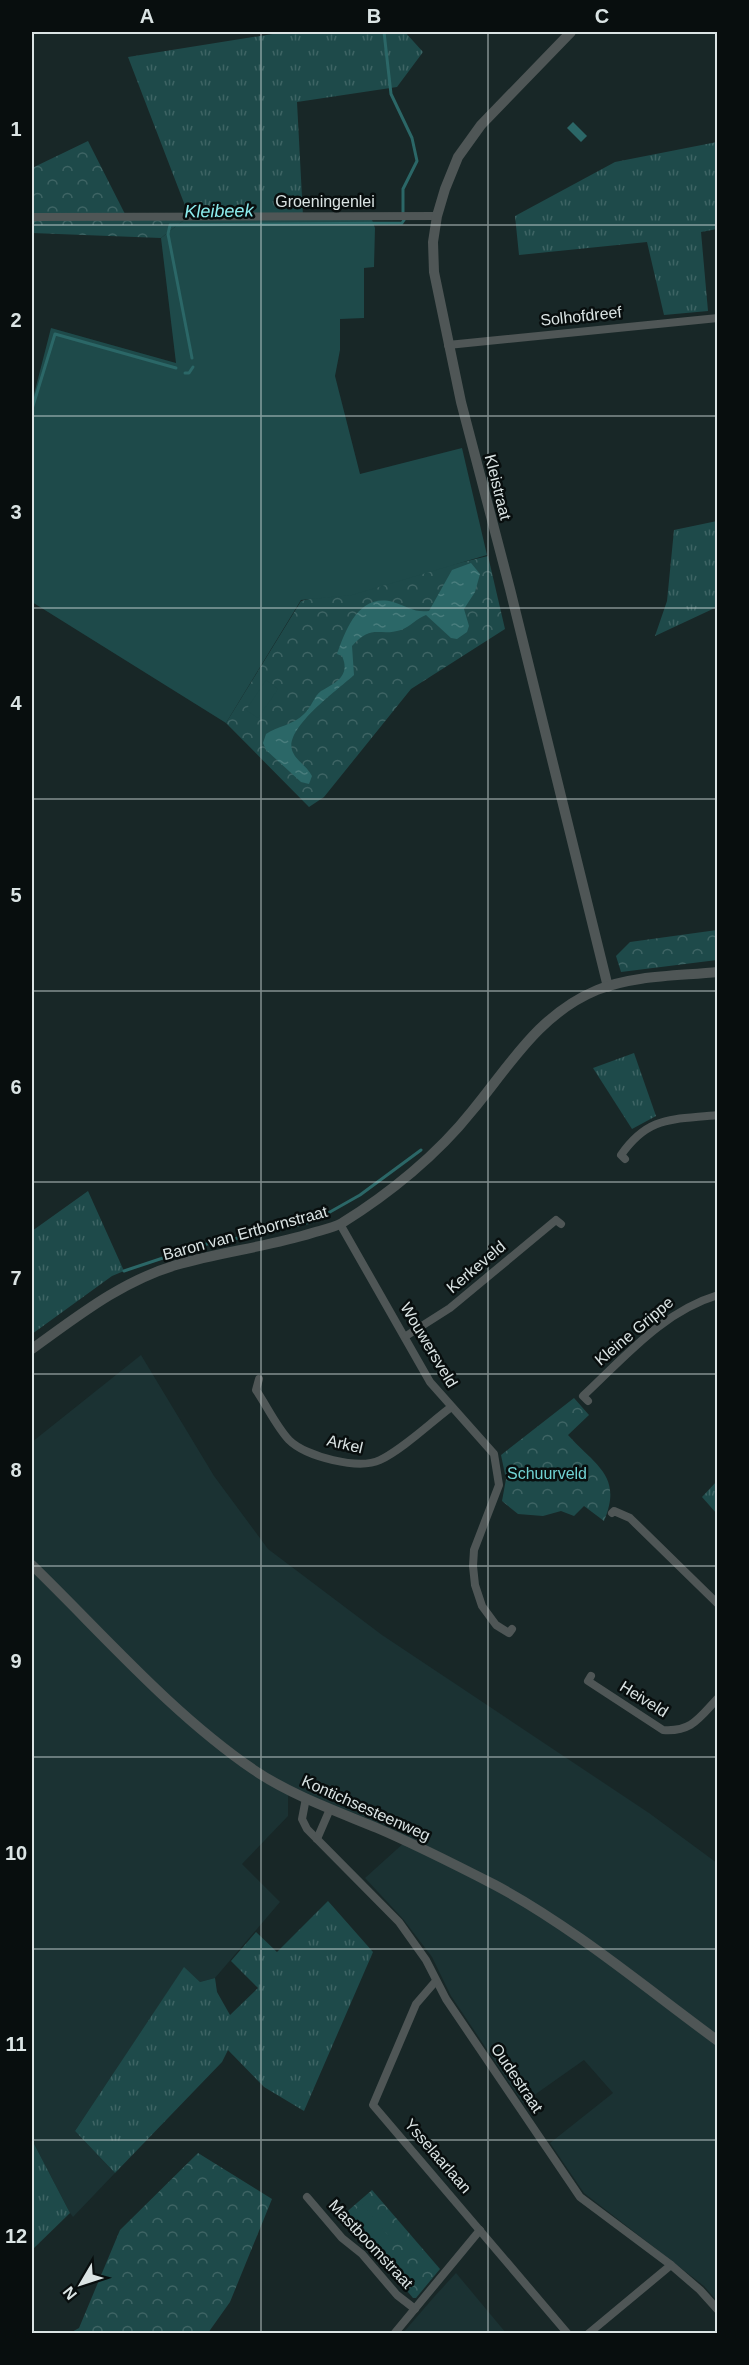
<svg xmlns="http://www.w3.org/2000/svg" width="749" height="2365" font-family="Arial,sans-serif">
<defs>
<pattern id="grass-tufts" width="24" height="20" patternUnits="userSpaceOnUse" patternTransform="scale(1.5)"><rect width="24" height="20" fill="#1e4a4a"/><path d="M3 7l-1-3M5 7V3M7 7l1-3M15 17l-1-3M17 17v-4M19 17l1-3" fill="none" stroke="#3e6464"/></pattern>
<pattern id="forest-crowns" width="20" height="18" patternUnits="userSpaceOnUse" patternTransform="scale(1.5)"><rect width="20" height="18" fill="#1e4a4a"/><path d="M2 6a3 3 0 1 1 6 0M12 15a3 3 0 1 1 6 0" fill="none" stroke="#3e6464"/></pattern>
<pattern id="water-ripples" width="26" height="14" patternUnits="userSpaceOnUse" patternTransform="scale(1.5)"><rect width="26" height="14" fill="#2b6767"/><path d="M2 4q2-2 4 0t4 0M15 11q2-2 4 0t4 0" fill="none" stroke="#497d7d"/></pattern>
</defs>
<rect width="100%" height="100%" fill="#182727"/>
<g fill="#1b3233">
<path d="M141,1355L214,1476L268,1549L382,1635L649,1813L717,1863V2301L704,2286L584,2193L550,2143L613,2093L584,2060L523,2103L451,1996L432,1957L403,1919L365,1878L406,1841L288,1790V1816L242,1864L280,1902L215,1978L200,1982L184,1968L75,2131L115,2173L73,2217L70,2213L32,2140V1442Z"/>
<path d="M456,2273L506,2333H403L434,2297Z"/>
</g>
<g fill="url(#grass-tufts)">
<path d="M285,32H405L423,52L397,87L297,102L303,216H189L128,57Z"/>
<path d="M717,142V229L701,232L708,311L664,315L647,242L519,255L515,216L615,162Z"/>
<path d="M717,521V607L655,636L667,601L674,530Z"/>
<path d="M634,1053L656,1116L632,1129L593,1068Z"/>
<path d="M88,1191L124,1271L112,1276L32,1334V1231Z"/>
<path d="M717,1481V1514L702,1497Z"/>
<path d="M328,1901L373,1952L304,2111L264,2087L228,2050L222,2062L115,2173L75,2131L184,1967L200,1982L215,1978L217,1992L230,2015L258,1988L231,1961L256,1932L277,1952Z"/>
<path d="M32,2140L70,2213L32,2250Z"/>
</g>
<g fill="url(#forest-crowns)">
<path d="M88,141L126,216H189L161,238L32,233V168Z"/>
<path d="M488,556L505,629L411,689L324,797L309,807L226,723L301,601Z"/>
<path d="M717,930V960L621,972L616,956L630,942Z"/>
<path d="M574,1398L589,1415L568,1435C596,1466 623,1476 604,1521L584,1506L574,1516L561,1511L543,1516L518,1514L502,1501L506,1479L501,1455Z"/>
<path d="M198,2153L272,2199L230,2302L208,2333H70L79,2328L120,2230Z"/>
<path d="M372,2190L440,2269L416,2298H413L343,2215Z"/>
</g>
<g fill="#1e4a4a">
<path d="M189,216L371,217L375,228L374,267L364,268V318L340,319V350L335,376L360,474L462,448L487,555L352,595L301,600L226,723L32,602V402L51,328L176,363L161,238Z"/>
<path d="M266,680L278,689L258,718L246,710Z"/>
<path d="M362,2204L393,2241L378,2253L348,2216Z"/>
</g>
<g fill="url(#water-ripples)">
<path d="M573,122L587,136L581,142L567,128Z"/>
<path d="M471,563L480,574L475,592L464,609L469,626L467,632L457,639L451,638L426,615C417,618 410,627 401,630C379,637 372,623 352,646L354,675C339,689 285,727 292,750C295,760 307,766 312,776L309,784L301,782L266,750L263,743L266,734C278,726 293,725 304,714C311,708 314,696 321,691C335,683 351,676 342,656L337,654C346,629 359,593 393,602C407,606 414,613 429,611L452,570Z"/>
</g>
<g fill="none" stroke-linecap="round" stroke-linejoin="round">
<g stroke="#2b6767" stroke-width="3">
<path d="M384,32L391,94L412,138L417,161L403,189V212"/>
<path d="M192,358L168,234L170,225L402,223L404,220"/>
<path d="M185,373H189L193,367"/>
<path d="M32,409L55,334L176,368"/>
<path d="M124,1271L202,1245L279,1230L314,1221L360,1195L421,1150"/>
</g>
<g stroke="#4f5656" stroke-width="8">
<path d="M32,217L437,216"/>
<path d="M448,345L718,318"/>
<path d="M625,1159L621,1155C649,1115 673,1120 718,1115"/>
<path d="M340,1224L430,1382L494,1454L499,1485L474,1550L473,1566L475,1585L482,1606L496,1625L509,1633L512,1629"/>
<path d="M406,1336L450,1308L556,1220L561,1224"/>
<path d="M259,1379L256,1390C267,1406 276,1426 289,1440C306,1457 359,1470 380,1460C403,1449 430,1423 450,1408"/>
<path d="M588,1401L583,1396C625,1357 662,1312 718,1295"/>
<path d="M612,1513L614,1511L630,1518L718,1604"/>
<path d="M591,1676L588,1681L663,1730C692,1732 699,1718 718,1698"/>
<path d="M306,1798L302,1819L307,1829L399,1922L426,1960L446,1999L580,2197L671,2265L700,2290L718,2310"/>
<path d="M317,1839L330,1809"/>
<path d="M435,1982L416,2004L373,2105L568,2334"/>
<path d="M307,2197L342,2238L362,2254L397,2295L415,2309"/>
<path d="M394,2334L480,2230"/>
<path d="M588,2334L671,2265"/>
</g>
<g stroke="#4f5656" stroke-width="10">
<path d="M571,32L481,125L458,157L445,189L437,216L433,242L434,272L461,402L510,589L608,987"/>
<path d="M32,1349C78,1316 120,1282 176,1265C220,1252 267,1247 312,1233C322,1230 333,1228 342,1223C389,1194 438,1154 472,1111C510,1065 539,1014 597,990C634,975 678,976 718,972"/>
<path d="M32,1565C104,1635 171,1713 254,1770C291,1795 336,1811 377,1828C417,1845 456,1865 495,1885C572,1926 647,1989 718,2041"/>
</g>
</g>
<path fill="none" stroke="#dbe4e4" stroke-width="1.5" stroke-opacity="0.55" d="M261,32V2334M488,32V2334M32,225H718M32,416H718M32,608H718M32,799H718M32,991H718M32,1182H718M32,1374H718M32,1566H718M32,1757H718M32,1949H718M32,2140H718"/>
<g text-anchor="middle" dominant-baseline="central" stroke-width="5" stroke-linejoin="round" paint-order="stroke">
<g font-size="16" fill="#dbe4e4" stroke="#080e0e">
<text x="325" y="201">Groeningenlei</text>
<text transform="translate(581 316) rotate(-6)">Solhofdreef</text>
<text transform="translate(498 487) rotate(76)">Kleistraat</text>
<text transform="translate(245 1233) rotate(-15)">Baron van Ertbornstraat</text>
<text transform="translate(476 1267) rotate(-40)">Kerkeveld</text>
<text transform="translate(634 1331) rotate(-40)">Kleine Grippe</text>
<text transform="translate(429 1345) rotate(59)">Wouwersveld</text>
<text transform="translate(345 1444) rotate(13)">Arkel</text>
<text transform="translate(644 1699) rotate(32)">Heiveld</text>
<text transform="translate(366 1808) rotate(24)">Kontichsesteenweg</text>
<text transform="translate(517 2078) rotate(56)">Oudestraat</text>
<text transform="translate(438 2156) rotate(49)">Ysselaarlaan</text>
<text transform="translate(371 2244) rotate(47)">Mastboomstraat</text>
</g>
<g font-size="16" fill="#71d2d3" stroke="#080e0e">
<text x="547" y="1473">Schuurveld</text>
</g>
<g font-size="18" font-style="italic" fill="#8ceced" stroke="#080e0e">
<text transform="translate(219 211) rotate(-1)">Kleibeek</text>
</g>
</g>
<rect width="749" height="2365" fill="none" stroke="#080e0e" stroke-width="66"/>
<g transform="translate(81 2284) rotate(231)" stroke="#080e0e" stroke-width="4.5" paint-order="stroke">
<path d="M0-4.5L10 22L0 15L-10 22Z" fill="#dbe4e4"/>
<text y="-9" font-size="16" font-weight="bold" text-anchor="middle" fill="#dbe4e4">N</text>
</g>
<rect x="33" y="33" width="683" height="2299" fill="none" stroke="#dbe4e4" stroke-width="2"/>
<g font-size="20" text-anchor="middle" font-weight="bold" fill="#dbe4e4">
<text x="147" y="23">A</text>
<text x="374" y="23">B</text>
<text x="602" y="23">C</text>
<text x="16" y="136">1</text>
<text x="16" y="327">2</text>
<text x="16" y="519">3</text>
<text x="16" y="710">4</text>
<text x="16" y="902">5</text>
<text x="16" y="1094">6</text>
<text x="16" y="1285">7</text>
<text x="16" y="1477">8</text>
<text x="16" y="1668">9</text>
<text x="16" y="1860">10</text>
<text x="16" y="2051">11</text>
<text x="16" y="2243">12</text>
</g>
</svg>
